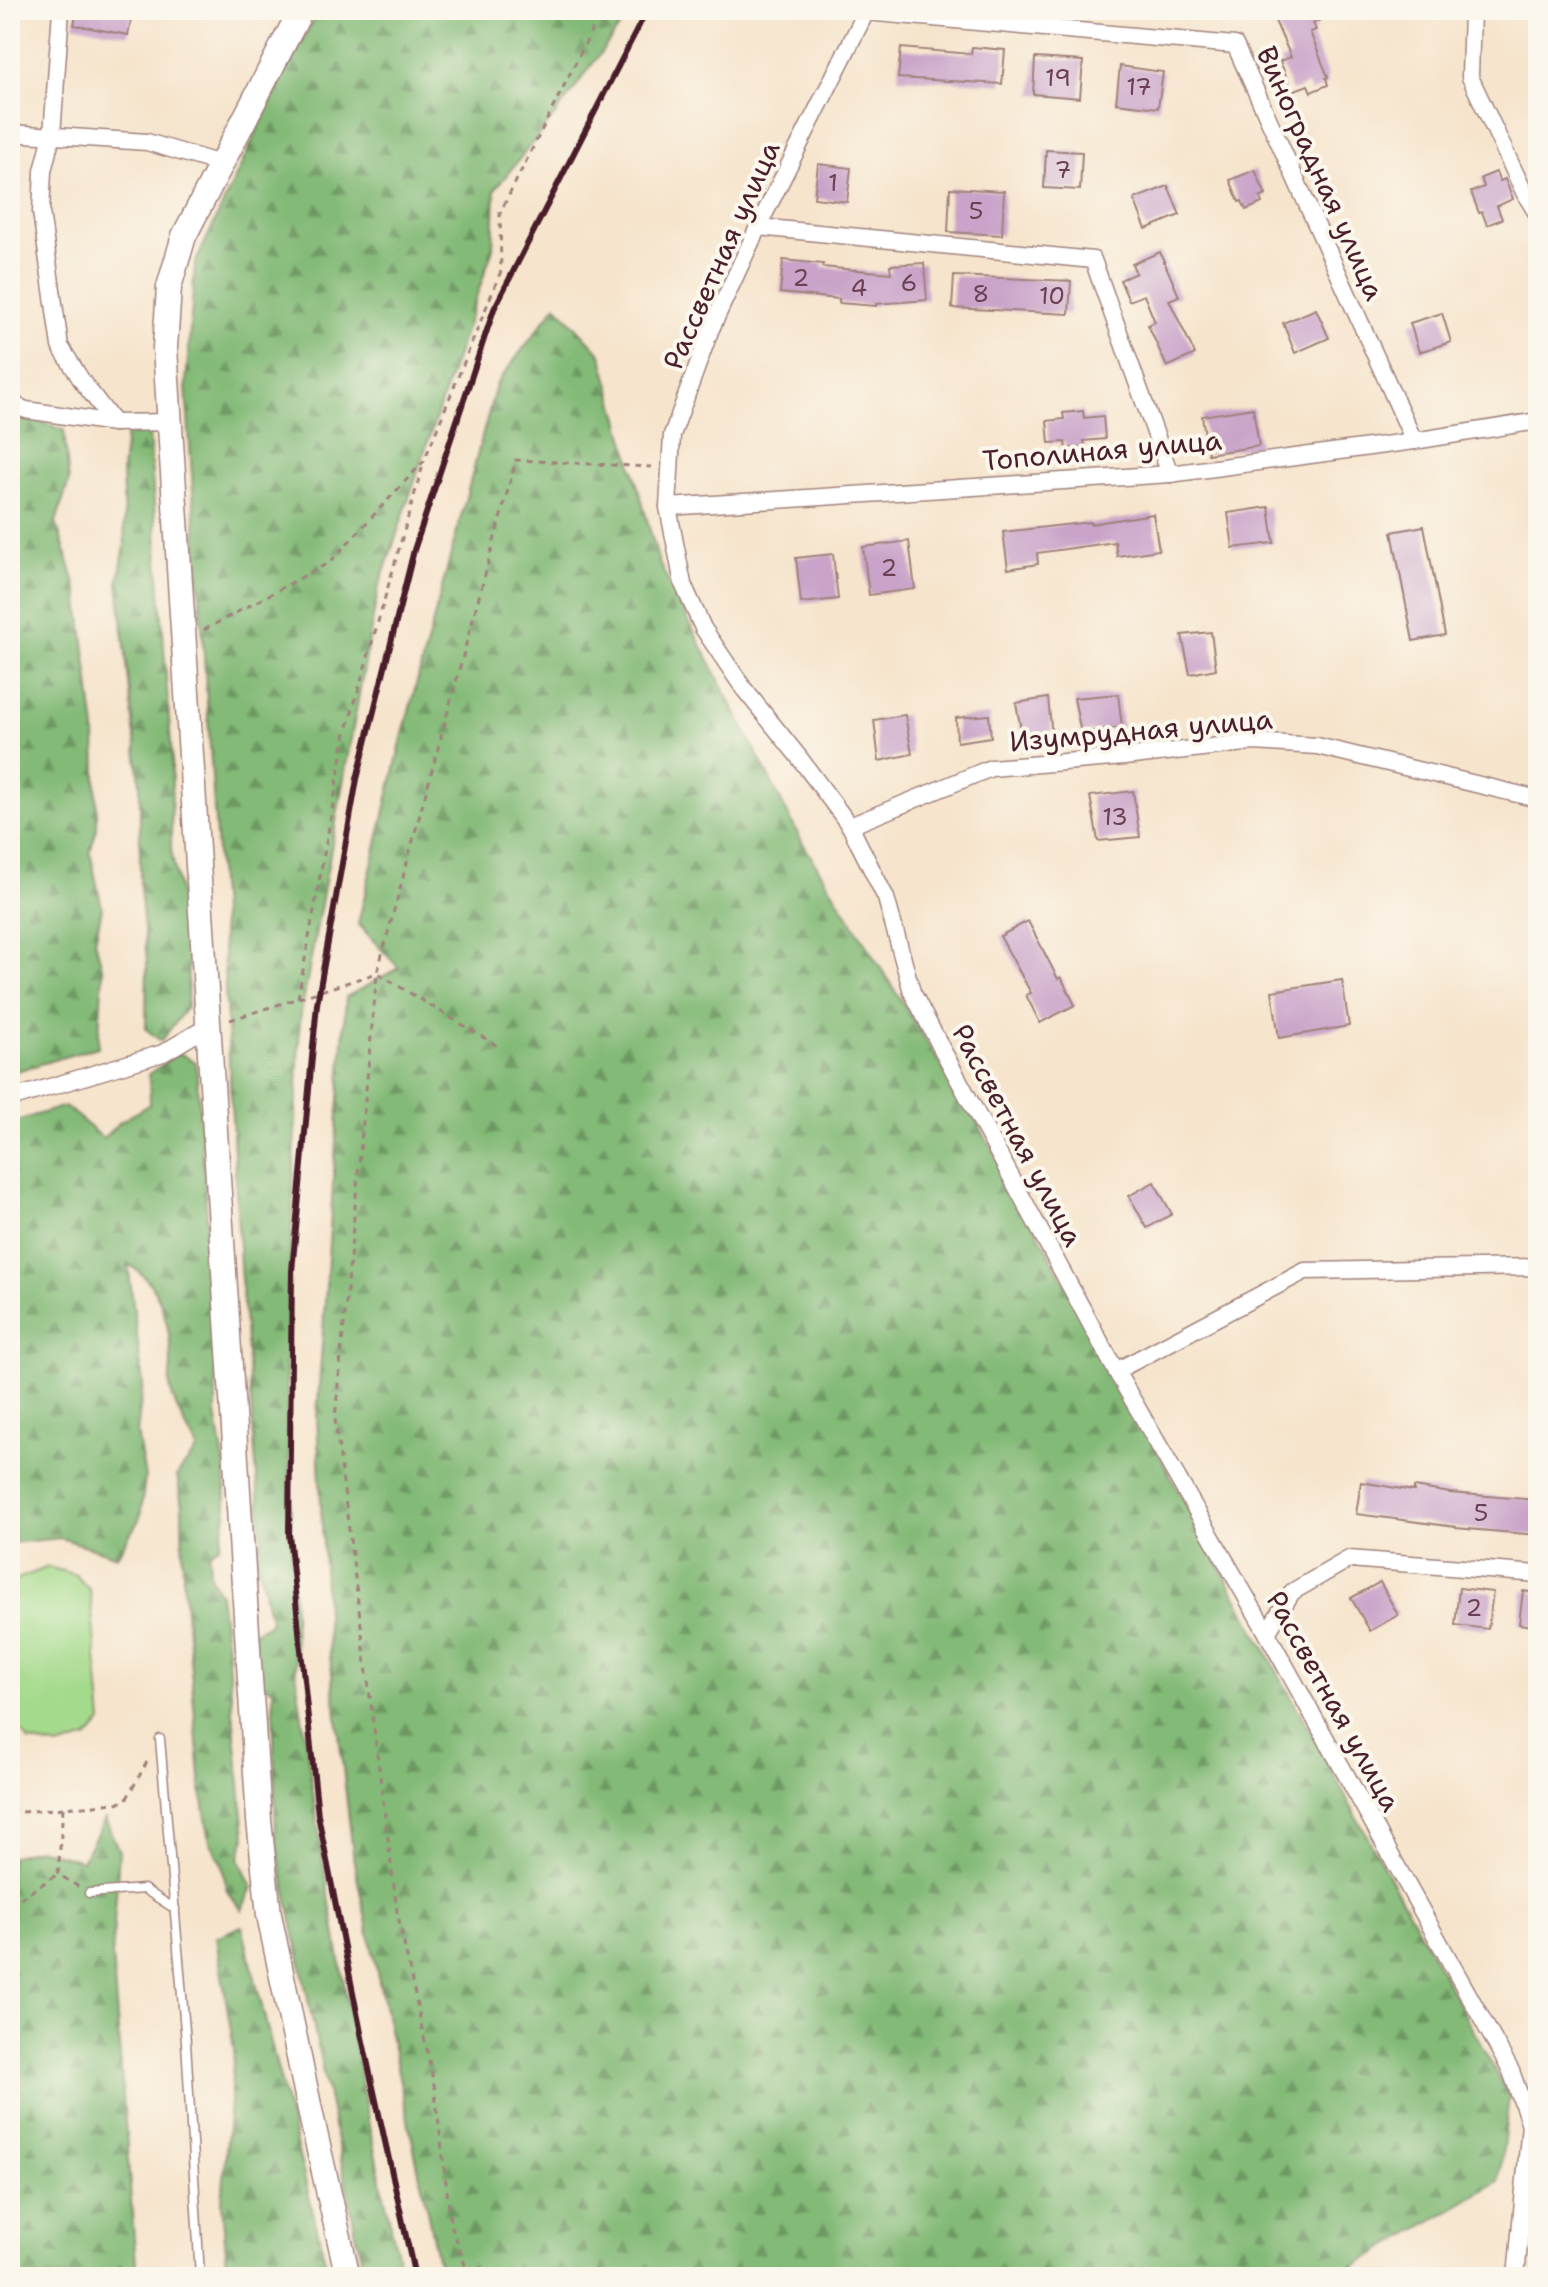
<svg xmlns="http://www.w3.org/2000/svg" width="1548" height="2287" font-family="'Shantell Sans',sans-serif">
<defs>
<pattern id="forest-firs" width="22" height="20" patternUnits="userSpaceOnUse" patternTransform="scale(2)"><rect width="22" height="20" fill="#83ba77"/><path d="M5 1l3.5 6h-7zM16 11l3.5 6h-7z" fill="#6d9762"/></pattern>
</defs>
<rect width="100%" height="100%" fill="#fbf7ec"/>
<filter id="ink" filterUnits="userSpaceOnUse"><feTurbulence type="fractalNoise" baseFrequency=".0125" numOctaves="2"/><feDisplacementMap in="SourceGraphic" scale="16" xChannelSelector="R" yChannelSelector="G"/><feConvolveMatrix kernelMatrix="1 2 1 2 8 2 1 2 1" color-interpolation-filters="sRGB"/></filter>
<filter id="wash" filterUnits="userSpaceOnUse"><feTurbulence type="fractalNoise" baseFrequency=".006" numOctaves="4" result="noise"/><feDisplacementMap in="SourceGraphic" scale="32" xChannelSelector="R" yChannelSelector="G"/><feGaussianBlur stdDeviation="1.8" result="paint"/><feColorMatrix in="noise" values="0 0 0 0 0 0 0 0 0 0 0 0 0 0 0 0 0 1.4 0 .05"/><feComposite in="paint" operator="in"/></filter>
<g filter="url(#wash)">
<rect width="100%" height="100%" fill="#f6e4cc"/>
<g fill="url(#forest-firs)" stroke="#666c51" stroke-width="2">
<path d="M319,10H632L556,114L495,189L493,248L378,590L300,1019L286,1364L296,1676L325,1874L368,2121L402,2277H365L276,1843L273,1690L257,1679L254,1632L271,1623L255,1550L262,1540L240,1266L221,912L186,385L195,264L279,84Z"/>
<path d="M556,305L601,354L659,563L802,842L980,1127L1509,2096L1499,2181L1336,2277H441L354,1862L327,1631L317,1417L346,997L399,968L358,924L403,734L496,385Z"/>
<path d="M10,412L64,430L69,481L56,522L78,593L95,730L97,828L90,852L102,908L95,941L103,971L98,1047L10,1073Z"/>
<path d="M149,433L172,761L171,850L189,939L187,1007L161,1041L146,1029L147,961L140,888V784L118,583L125,546L122,470L126,435Z"/>
<path d="M179,1053L196,1062L216,1346V1414L225,1468L226,1515L220,1545L209,1554L210,1576L220,1595L226,1640L245,1837L239,1858L252,1887L242,1910L227,1891L222,1864L210,1841L201,1788L183,1576L182,1506L177,1475L198,1449C189,1433 173,1404 170,1387C169,1379 171,1370 171,1362C171,1327 161,1282 128,1264L143,1384L137,1433L145,1478L140,1518L117,1556L61,1538L10,1543V1123L65,1106L103,1138L120,1122L150,1104L149,1074Z"/>
<path d="M105,1819L119,1851L112,1954L137,2277H10V1857L40,1849L82,1861Z"/>
<path d="M242,1926L329,2277H228L222,2203L234,2050L216,1937Z"/>
</g>
<path fill="#a4da8b" stroke="#777c5b" stroke-width="2" d="M48,1567L76,1575L90,1591L102,1722L88,1738L58,1747L29,1741L16,1724L10,1657V1590L15,1580Z"/>
<g id="blocks">
<g fill="#c9a3c9">
<path d="M77,10H133L128,35L74,25Z"/>
<path d="M1282,10H1343L1313,23L1316,30L1310,32L1328,77L1326,78L1328,85L1311,92L1308,85L1292,91L1280,61L1291,57L1272,14Z"/>
<path d="M972,47L1005,50L1002,84L898,78L901,48L971,54Z"/>
<path d="M1035,58L1083,61L1080,98L1033,94Z"/>
<path d="M1120,66L1163,72L1158,108L1116,103Z"/>
<path d="M1046,150L1082,152L1080,190L1044,188Z"/>
<path d="M818,164L851,168L847,202L814,198Z"/>
<path d="M1255,170L1266,195L1260,198L1262,203L1246,210L1242,201L1239,202L1230,180Z"/>
<path d="M1496,172L1500,181L1505,179L1513,199L1497,206L1502,219L1487,225L1482,212L1479,213L1471,192L1484,187L1481,178Z"/>
<path d="M1168,186L1180,215L1146,229L1134,199Z"/>
<path d="M950,188L1004,191L1002,235L948,232Z"/>
<path d="M1160,252L1179,296L1169,300L1195,354L1167,367L1148,325L1155,322L1144,295L1129,301L1120,280L1136,273L1132,264Z"/>
<path d="M783,260L823,264L822,267L891,273L890,265L924,263L927,300L876,304V306L839,303V299L780,293Z"/>
<path d="M954,276L1071,281L1069,314L952,308Z"/>
<path d="M1316,309L1329,338L1295,353L1283,323Z"/>
<path d="M1442,313L1451,342L1419,352L1410,323Z"/>
<path d="M1253,408L1259,446L1208,454L1202,416Z"/>
<path d="M1083,411L1084,418L1103,416L1105,439L1084,441L1085,447L1066,449L1065,442L1049,443L1047,421L1064,419L1063,413Z"/>
<path d="M1269,507L1274,543L1233,548L1228,513Z"/>
<path d="M1153,514L1159,550L1117,556L1115,542L1037,553L1038,564L1008,569L1003,532L1090,522V524Z"/>
<path d="M1424,526L1445,635L1413,641L1392,532Z"/>
<path d="M909,541L915,589L869,595L863,547Z"/>
<path d="M833,554L838,599L801,603L796,558Z"/>
<path d="M1211,632L1216,669L1190,674L1182,635Z"/>
<path d="M1118,694L1122,727L1081,733L1074,698Z"/>
<path d="M1048,698L1052,736L1023,741L1016,703Z"/>
<path d="M905,715L912,754L879,761L874,720Z"/>
<path d="M989,715L991,737L957,742L956,718Z"/>
<path d="M1133,791L1140,837L1098,841L1090,796Z"/>
<path d="M1028,921L1058,979L1061,977L1075,1005L1040,1023L1026,995L1031,993L1000,936Z"/>
<path d="M1342,980L1349,1026L1279,1038L1272,991Z"/>
<path d="M1154,1182L1172,1214L1147,1228L1129,1196Z"/>
<path d="M1361,1482L1414,1491V1487L1450,1493L1538,1500V1535L1456,1528V1527L1356,1514Z"/>
<path d="M1380,1582L1398,1615L1370,1631L1351,1598Z"/>
<path d="M1459,1588L1493,1592L1488,1629L1455,1625Z"/>
<path d="M1523,1591L1538,1593V1627L1519,1624Z"/>
</g>
</g>
</g>
<g filter="url(#ink)">
<use href="#blocks" fill-opacity="0" stroke="#a0827c" stroke-width="2"/>
<g fill="none" stroke-linecap="round" stroke-linejoin="round">
<defs>
<g id="lane">
<path d="M160,1739L186,2042L200,2277"/>
<path d="M89,1893L144,1889L175,1909"/>
</g>
<g id="street">
<path d="M61,10L52,135L43,171L41,212L60,346L82,381L114,423L170,422"/>
<path d="M867,10L758,227L710,331L672,435L668,507L683,584L703,628L744,689L798,756L850,826L886,898L912,992L943,1051L1116,1371L1267,1633L1511,2071L1530,2124L1516,2277"/>
<path d="M1472,10L1470,77L1525,194L1538,215"/>
<path d="M866,12L1235,45L1414,441"/>
<path d="M10,133L147,142L221,164"/>
<path d="M758,227L1093,260L1170,474"/>
<path d="M10,403L26,410L114,423"/>
<path d="M668,507L1170,474L1414,441L1538,421"/>
<path d="M850,826L991,768L1124,757L1254,742L1317,746L1538,799"/>
<path d="M10,1099L163,1053L207,1027"/>
<path d="M1116,1371L1305,1271L1538,1267"/>
<path d="M1267,1633L1292,1592L1349,1559L1538,1574"/>
</g>
<path id="secondary" d="M301,10L184,236L169,287L165,348L259,1820L269,1915L313,2124L348,2277"/>
</defs>
<use href="#lane" stroke="#a0827c" stroke-width="11"/>
<use href="#street" stroke="#a0827c" stroke-width="19"/>
<use href="#secondary" stroke="#a0827c" stroke-width="27"/>
<g stroke="#a0827c" stroke-width="3" stroke-dasharray="6 6" stroke-linecap="butt">
<path d="M204,630L330,562L424,461L501,271L500,213L602,10"/>
<path d="M298,998L346,733L423,465"/>
<path d="M230,1020L377,973L499,1047"/>
<path d="M10,1807L23,1812L125,1802L148,1760"/>
<path d="M63,1808L58,1874L79,1887"/>
<path d="M10,1905L58,1874"/>
<path d="M469,2277L451,2224L434,2084L397,1911L335,1419L377,973L516,460L651,467"/>
</g>
<use href="#lane" stroke="#fff" stroke-width="8"/>
<use href="#street" stroke="#fff" stroke-width="16"/>
<use href="#secondary" stroke="#fff" stroke-width="24"/>
<path stroke="#4a1f2b" stroke-width="6" d="M415,2277L361,2033L318,1815L289,1534L292,1271L317,1004L357,779L414,550L494,309L647,10"/>
</g>
</g>
<g text-anchor="middle" dominant-baseline="central" stroke-width="8" stroke-linejoin="round" paint-order="stroke">
<g font-size="24" fill="#6a4052">
<text x="1058" y="78">19</text>
<text x="1139" y="87">17</text>
<text x="1063" y="170">7</text>
<text x="833" y="183">1</text>
<text x="976" y="211">5</text>
<text x="801" y="278">2</text>
<text x="909" y="283">6</text>
<text x="859" y="288">4</text>
<text x="981" y="294">8</text>
<text x="1052" y="296">10</text>
<text x="889" y="568">2</text>
<text x="1115" y="817">13</text>
<text x="1481" y="1513">5</text>
<text x="1474" y="1608">2</text>
</g>
<g font-size="28" fill="#4a1f2b" stroke="#fbf7ec">
<text transform="translate(1321 173) rotate(66)">Виноградная улица</text>
<text transform="translate(721 255) rotate(-66)">Рассветная улица</text>
<text transform="translate(1102 450) rotate(-5)">Тополиная улица</text>
<text transform="translate(1141 730) rotate(-5)">Изумрудная улица</text>
<text transform="translate(1018 1135) rotate(62)">Рассветная улица</text>
<text transform="translate(1334 1701) rotate(61)">Рассветная улица</text>
</g>
</g>
<rect width="1548" height="2287" fill="none" stroke="#fbf7ec" stroke-width="40"/>
</svg>
